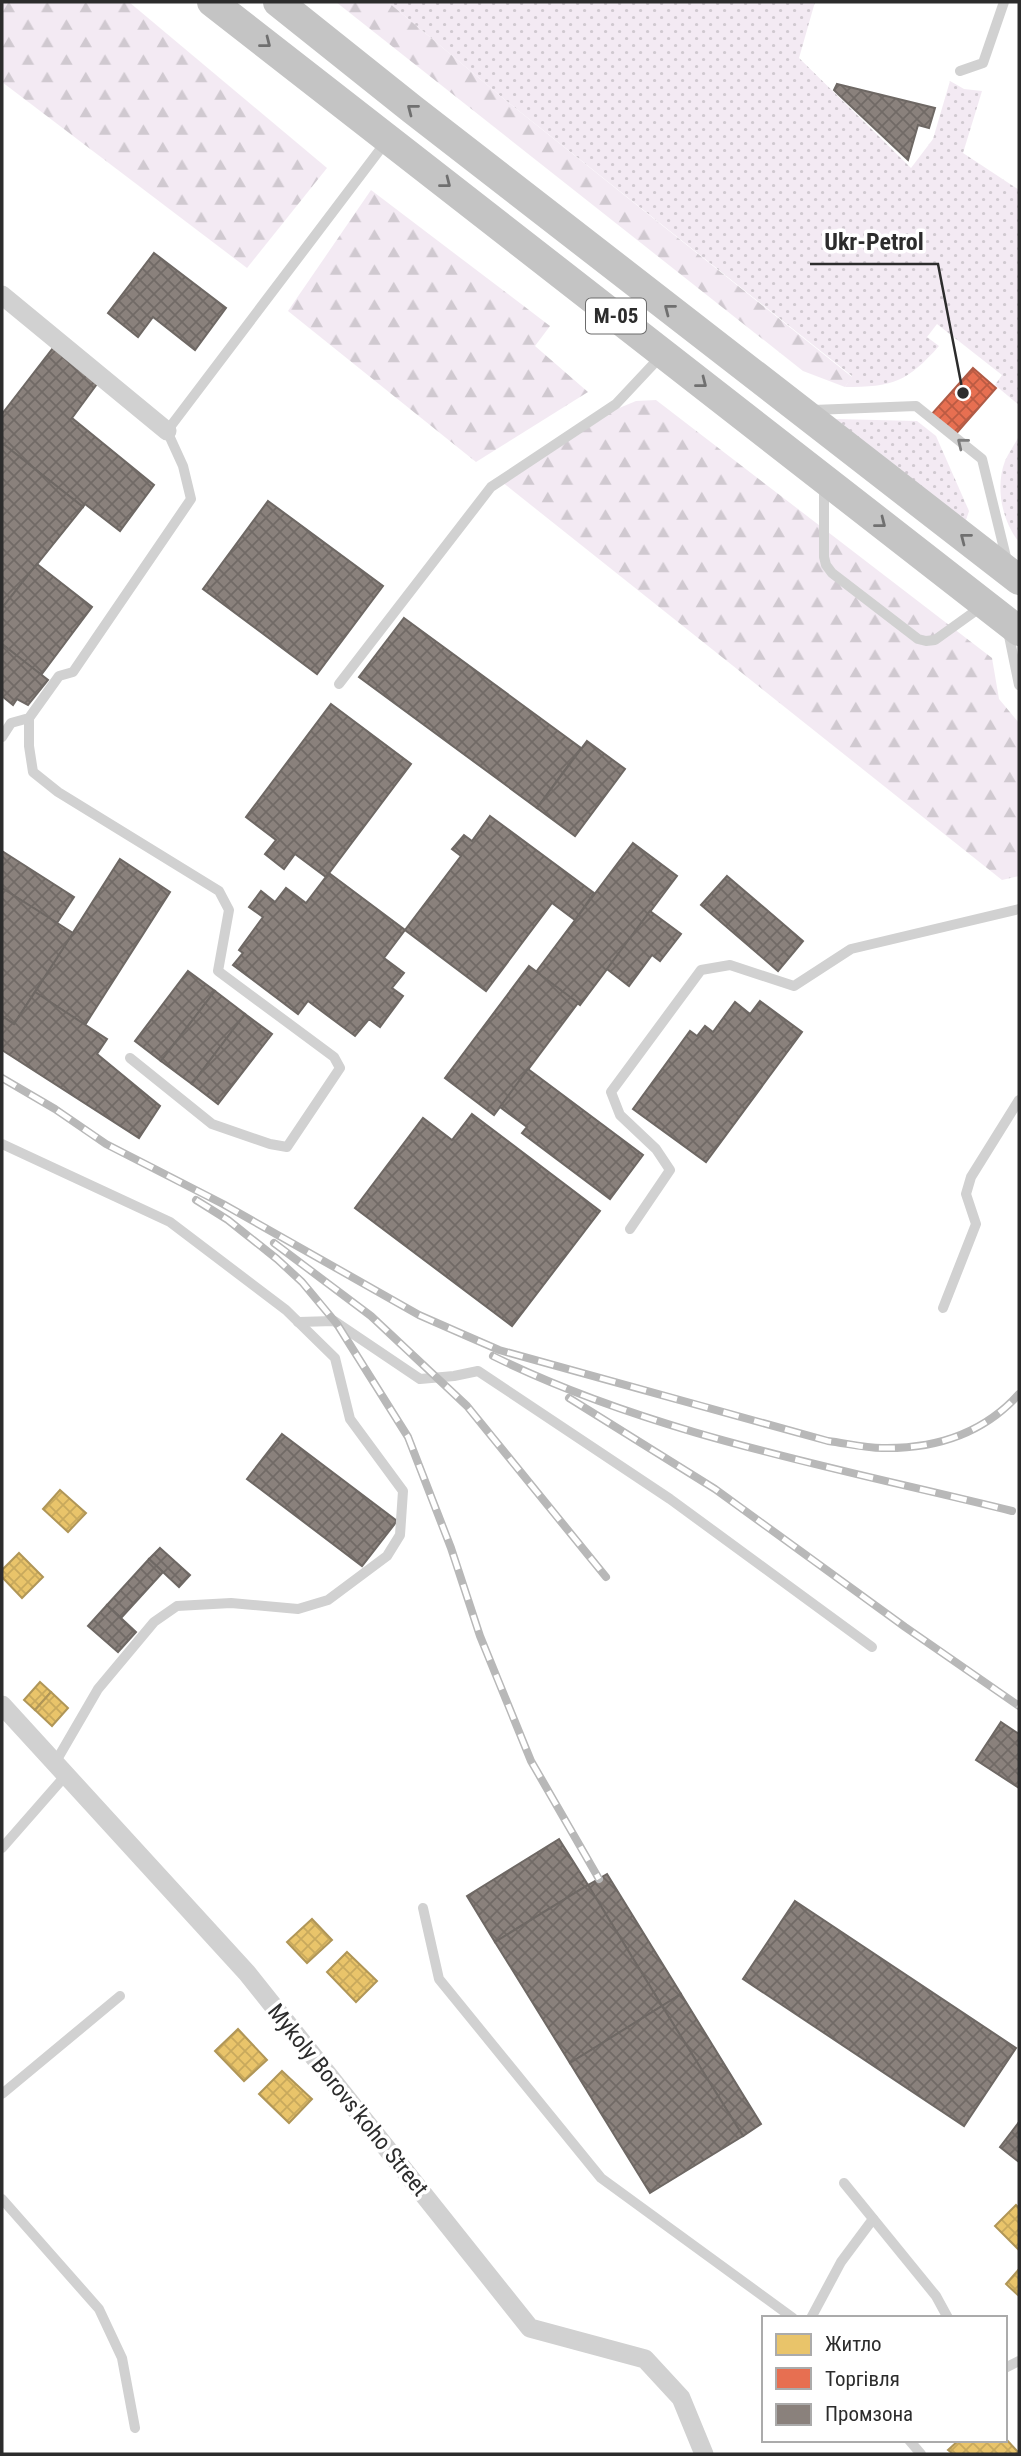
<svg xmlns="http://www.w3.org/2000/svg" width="1021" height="2456" font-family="'Roboto Condensed',sans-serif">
<defs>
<pattern id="grass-dots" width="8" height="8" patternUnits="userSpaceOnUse" patternTransform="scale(1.75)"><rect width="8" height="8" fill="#f3eaf3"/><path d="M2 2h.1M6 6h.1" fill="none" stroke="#d0c9d0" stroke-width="1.8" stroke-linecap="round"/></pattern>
<pattern id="forest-firs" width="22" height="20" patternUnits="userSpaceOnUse" patternTransform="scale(1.75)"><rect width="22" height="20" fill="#f3eaf3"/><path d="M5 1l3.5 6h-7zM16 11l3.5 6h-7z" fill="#d0c9d0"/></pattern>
<pattern id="homes-cross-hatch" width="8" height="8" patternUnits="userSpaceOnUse" patternTransform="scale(1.75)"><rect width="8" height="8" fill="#e9c46a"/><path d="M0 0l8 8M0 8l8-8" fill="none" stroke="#c8a95c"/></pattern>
<pattern id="shops-cross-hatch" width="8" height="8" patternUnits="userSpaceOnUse" patternTransform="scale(1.75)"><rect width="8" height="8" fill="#e76f51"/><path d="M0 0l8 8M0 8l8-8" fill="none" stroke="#bb5b43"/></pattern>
<pattern id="industry-cross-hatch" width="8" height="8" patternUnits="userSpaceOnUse" patternTransform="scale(1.75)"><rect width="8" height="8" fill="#8a817c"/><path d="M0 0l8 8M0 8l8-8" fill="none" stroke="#716a66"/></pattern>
</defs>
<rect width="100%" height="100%" fill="#fff"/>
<g fill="url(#grass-dots)">
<path d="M388,2H815L799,58L911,168L933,139L950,81L964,89L982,91L963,153L1019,190V405L995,385L1002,375L937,324L927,337L939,346C907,382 893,387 845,387L852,376L504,99Z"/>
<path d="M836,419L917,421L936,436L969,511L966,520L961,521Z"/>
<path d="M1019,436V542C1002,521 995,487 1005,461C1009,452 1015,444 1019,436Z"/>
</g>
<g fill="url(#forest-firs)">
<path d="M2,2H129L327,168L247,268L2,82Z"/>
<path d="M336,2H388L504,99L852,377L845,387L803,371Z"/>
<path d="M371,190L550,326L535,346L588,392L476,462L288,311Z"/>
<path d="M656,400L992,658L999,699L1019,723V876L1002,880L502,482L612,411L636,401Z"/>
</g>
<g fill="url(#homes-cross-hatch)" stroke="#b09657" stroke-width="2">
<path d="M60,1490L86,1513L68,1532L43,1509Z"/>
<path d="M19,1553L43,1577L22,1598L2,1577V1570Z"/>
<path d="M40,1682L51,1692L35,1710L24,1700Z"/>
<path d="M51,1692L68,1708L52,1726L35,1710Z"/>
<path d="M312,1919L332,1940L307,1963L287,1942Z"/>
<path d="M347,1952L377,1981L356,2002L327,1972Z"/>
<path d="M238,2029L267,2060L244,2081L215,2051Z"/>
<path d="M282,2071L312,2099L289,2123L259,2094Z"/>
<path d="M1016,2205L1019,2208V2250L995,2226Z"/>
<path d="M1019,2269V2296L1006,2284Z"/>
<path d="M1005,2438L1018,2452L1015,2454H953L948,2450L959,2440H1005Z"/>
</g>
<path fill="url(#shops-cross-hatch)" stroke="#af5b46" stroke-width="2" d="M973,368L996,388L955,435L930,416Z"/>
<g fill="url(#industry-cross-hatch)" stroke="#6e6864" stroke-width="2">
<path d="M837,84L935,108L929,128L918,125L908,160L838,94L834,90Z"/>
<path d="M154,253L226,308L195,350L153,317L138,337L108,313Z"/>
<path d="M53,348L97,384L72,418L154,485L120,531L85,504L83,507L2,443V414Z"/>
<path d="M2,443L83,507L2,608Z"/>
<path d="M268,501L383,586L317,674L203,589Z"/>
<path d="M37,564L92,607L41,675L2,644V608Z"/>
<path d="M404,618L581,748L537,808L359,677Z"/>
<path d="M2,644L48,680L28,705L17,699L13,705L2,696Z"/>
<path d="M331,704L411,764L326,877L295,854L284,869L265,854L276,840L246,817Z"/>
<path d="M587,741L625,769L575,836L537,808Z"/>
<path d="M490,816L594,893L575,920L552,903L486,991L405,930L461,856L452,849L464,835L472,841Z"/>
<path d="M633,843L677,876L580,1005L536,972Z"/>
<path d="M2,851L74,897L57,923L2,888Z"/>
<path d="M120,859L170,892L85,1025L35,992Z"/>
<path d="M329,873L405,930L384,958L404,973L392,988L403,996L380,1027L369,1019L355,1036L308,1001L298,1014L233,965L243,953L239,950L263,917L249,907L261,891L275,902L286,888L306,903Z"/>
<path d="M727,876L803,941L778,971L701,905Z"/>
<path d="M2,888L73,933L14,1024L2,1016Z"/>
<path d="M650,911L681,934L660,961L652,955L629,986L607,969Z"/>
<path d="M529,966L578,1003L494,1115L445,1078Z"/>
<path d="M188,971L215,991L161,1061L135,1041Z"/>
<path d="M215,991L245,1014L192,1084L161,1061Z"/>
<path d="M35,992L107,1039L97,1054L160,1106L139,1138L2,1050V1016L14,1024Z"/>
<path d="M760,1001L802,1032L706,1162L633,1109L690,1031L697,1036L705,1026L713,1032L735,1002L750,1014Z"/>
<path d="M245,1014L272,1034L218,1104L192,1084Z"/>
<path d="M528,1069L643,1155L610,1199L522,1133L527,1127L500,1107Z"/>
<path d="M472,1114L600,1211L512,1326L355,1208L423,1118L452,1140Z"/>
<path d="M282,1434L397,1521L362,1566L247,1479Z"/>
<path d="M160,1548L190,1575L179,1587L149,1559Z"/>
<path d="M149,1559L163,1572L121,1618L107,1605Z"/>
<path d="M107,1605L136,1632L118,1652L88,1626Z"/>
<path d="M1001,1722L1019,1734V1788L976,1760Z"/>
<path d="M559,1839L588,1885L495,1942L467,1896Z"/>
<path d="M607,1874L681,1994L662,2006L588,1885Z"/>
<path d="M588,1885L662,2006L570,2063L495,1942Z"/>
<path d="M795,1901L1016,2048L964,2126L743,1979Z"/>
<path d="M681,1994L761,2124L743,2136L662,2006Z"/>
<path d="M662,2006L743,2136L650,2193L570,2063Z"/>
<path d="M1019,2122V2162L1000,2147Z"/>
</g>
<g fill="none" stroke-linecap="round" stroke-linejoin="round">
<g stroke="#d1d1d1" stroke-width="10">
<path d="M960,71L983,63L1004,2"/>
<path d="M813,410L916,406L982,459L1007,561"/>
<path d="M824,486V557L826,565L832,573L918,639L926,641L935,640L981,607"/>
<path d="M1008,631L1019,685"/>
<path d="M339,684L491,487L616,404L661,356"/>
<path d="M29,718V746L33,772L58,792L219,891L229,910L218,971L334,1057L340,1068L287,1147L270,1144L212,1124L130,1058"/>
<path d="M2,737L11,723L29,718L59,676L73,672L191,499L183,466L167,431L385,143"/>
<path d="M2,1144L170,1222L286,1310L335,1358L350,1419L403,1491L400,1535L387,1556L328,1600L298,1609L231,1603L177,1606L154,1622L98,1689L55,1763"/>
<path d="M630,1229L670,1170L656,1149L620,1115L611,1092L701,970L730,965L794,986L851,949L1019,909"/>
<path d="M943,1308L976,1224L966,1194L971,1177L1019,1100"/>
<path d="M298,1322L334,1321L420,1379L454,1376L478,1371L670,1499L872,1647"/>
<path d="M2,1848L66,1775"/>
<path d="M423,1908L439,1979L601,2178L793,2318"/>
<path d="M2,2094L120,1996"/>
<path d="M844,2183L936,2296L948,2318"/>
<path d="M2,2199L99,2309L122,2358L135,2428"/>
<path d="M811,2318L841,2262L873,2219"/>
<path d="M1005,2368L1019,2361"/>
<path d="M909,2440L921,2454"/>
</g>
<g stroke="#d1d1d1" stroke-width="19">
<path d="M2,295L167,431"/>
<path d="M2,1705L247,1973L530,2328L645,2359L681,2398L704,2454"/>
</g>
<g stroke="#c4c4c4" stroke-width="30">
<path d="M212,2L1019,631"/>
<path d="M278,2L412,109L1019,580"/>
</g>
<defs>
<g id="rail">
<path d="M2,1078L55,1109L106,1144L223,1204L419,1315L460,1333L499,1350L828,1441C845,1443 864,1448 882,1448C935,1449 983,1434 1019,1394"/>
<path d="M196,1200L228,1220L277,1259L302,1282L337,1324L408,1437L451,1548L480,1636L531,1761L599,1879"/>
<path d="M274,1243L371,1316L467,1406L606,1577"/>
<path d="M493,1356C653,1435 839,1468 1012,1511"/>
<path d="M569,1398L715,1489L905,1627L1019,1706"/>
</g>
</defs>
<use href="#rail" stroke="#b8b8b8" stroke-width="8"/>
<use href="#rail" stroke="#fff" stroke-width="5" stroke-dasharray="16" stroke-linecap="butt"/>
</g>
<defs><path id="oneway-chevron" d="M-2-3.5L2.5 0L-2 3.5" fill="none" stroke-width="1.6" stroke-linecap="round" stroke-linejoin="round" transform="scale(1.75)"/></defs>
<g stroke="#707070">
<use href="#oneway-chevron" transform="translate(266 43) rotate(38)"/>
<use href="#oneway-chevron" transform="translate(412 109) rotate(-142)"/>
<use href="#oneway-chevron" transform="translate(446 183) rotate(38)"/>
<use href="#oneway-chevron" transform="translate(669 309) rotate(-142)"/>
<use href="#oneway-chevron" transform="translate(702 383) rotate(38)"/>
<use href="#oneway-chevron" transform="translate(881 523) rotate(38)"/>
<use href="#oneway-chevron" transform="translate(965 538) rotate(-142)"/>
</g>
<use stroke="#7e7e7e" href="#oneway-chevron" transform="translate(962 443) rotate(-141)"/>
<g text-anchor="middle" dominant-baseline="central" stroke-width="7" stroke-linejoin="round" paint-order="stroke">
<rect fill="#fff" stroke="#6b6b6b" stroke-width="2" x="586" y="298.5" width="60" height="35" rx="5"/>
<g font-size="21" font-weight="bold" fill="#2c2c2c">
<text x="616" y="316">М-05</text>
</g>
<g font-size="23" fill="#2c2c2c" stroke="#fff">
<text transform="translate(348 2100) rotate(51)">Mykoly Borovs'koho Street</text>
</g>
</g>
<path fill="none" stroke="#2c2c2c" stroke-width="2.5" d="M963 393L938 264H810"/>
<circle fill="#2c2c2c" stroke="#fff" stroke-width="2.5" cx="963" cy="393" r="7"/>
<g font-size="24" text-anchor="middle" font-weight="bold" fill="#2c2c2c" stroke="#fff" stroke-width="7" stroke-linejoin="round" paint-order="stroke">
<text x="874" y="250">Ukr-Petrol</text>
</g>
<rect width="1021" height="2456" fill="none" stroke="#2c2c2c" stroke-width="7"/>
<rect x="762" y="2316" width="245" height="126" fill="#ffffff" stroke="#ababab" stroke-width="2"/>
<rect x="776" y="2334" width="35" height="21" fill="#e9c46a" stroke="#ababab" stroke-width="2"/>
<text x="825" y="2351" font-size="21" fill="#2c2c2c">Житло</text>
<rect x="776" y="2368" width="35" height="21" fill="#e76f51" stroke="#ababab" stroke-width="2"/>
<text x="825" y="2386" font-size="21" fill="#2c2c2c">Торгівля</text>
<rect x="776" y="2404" width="35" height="21" fill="#8a817c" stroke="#ababab" stroke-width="2"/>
<text x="825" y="2421" font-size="21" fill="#2c2c2c">Промзона</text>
</svg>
